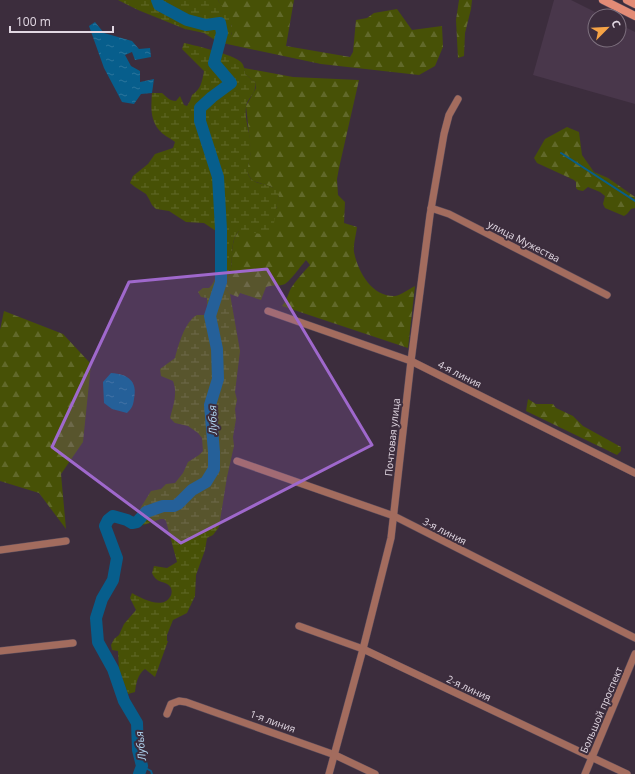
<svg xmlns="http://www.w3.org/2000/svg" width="635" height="774" font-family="'Open Sans',sans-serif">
<defs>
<pattern id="forest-firs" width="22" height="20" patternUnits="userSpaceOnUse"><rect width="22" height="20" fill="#475106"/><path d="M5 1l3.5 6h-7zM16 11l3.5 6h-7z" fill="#61692a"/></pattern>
<pattern id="wetland-marsh" width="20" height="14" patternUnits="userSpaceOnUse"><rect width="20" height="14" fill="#475106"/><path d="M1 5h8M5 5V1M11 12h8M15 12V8" fill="none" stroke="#61692a"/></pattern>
<pattern id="water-ripples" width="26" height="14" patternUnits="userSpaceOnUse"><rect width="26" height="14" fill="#075e8c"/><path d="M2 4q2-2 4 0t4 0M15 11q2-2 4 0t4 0" fill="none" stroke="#2b749c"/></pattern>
</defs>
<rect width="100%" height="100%" fill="#3c2d3d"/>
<path fill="#49374b" d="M554,0H571L603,16H595V40H619V24L635,32V104L533,75Z"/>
<g fill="url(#forest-firs)">
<path d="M218,0H294L286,46L350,57L353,52L356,20L367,18L374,13L397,9L412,30L442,26L443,47L435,66L419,75L321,64L227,44L232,33V26Z"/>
<path d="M459,0H472L471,9L465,33L464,56L458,58L456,20Z"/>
<path d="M244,68L293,77L359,80L339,168L337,179L338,195L345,202L344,223L357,227C356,235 353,245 354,252C358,272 372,297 395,296C401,295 409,289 415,286L408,348L282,306C287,300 288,294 291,288C296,280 303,273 310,265L306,260C301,266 290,281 285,284C279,287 274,284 266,287L261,300L240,293L238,297L230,294L225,287C228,281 230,275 231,268C233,256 230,241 239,231L276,209L279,197L272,187L253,181L249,176L247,170L251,152L246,106L256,88L255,82L245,74Z"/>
<path d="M567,127L579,132L582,155L594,172L608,178L635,197V208L631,209L627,214L624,216L605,208L603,204L605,196L600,192L588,187L583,191L578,190L576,188V182L574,180L537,163L534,158L545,139Z"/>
<path d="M4,311L63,334L91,364L83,442L61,474L66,529L39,493L0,481V330Z"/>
<path d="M528,399L536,404H553L556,408L573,416L583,426L621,447V451L617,455L526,411Z"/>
</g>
<g fill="url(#wetland-marsh)">
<path d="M118,0H218C223,9 234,21 232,32C231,36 229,41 227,44L215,40L204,33L185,29L138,10Z"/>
<path d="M184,43C197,46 232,54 241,62C244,65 245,70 245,74L255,82C257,95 247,97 246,107C244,121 252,137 251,152C251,160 245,168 249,176C254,188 278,180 279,198C279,202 276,208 275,212C274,221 275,229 269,235L239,231C230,240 233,256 231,268C230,275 228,281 225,287L230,294L240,351L235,392L237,400L235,409L236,419L233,437L234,446L227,477L219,527L213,535L207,538L205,550L196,575L195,596L187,613L173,620L167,635V641H168L155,677L145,669C138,674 136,683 135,692L128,694L119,670L118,651L112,650L111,645L114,639L119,635L124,624L136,610L130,598L132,593C141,598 162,610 170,597C172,594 172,591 171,588C166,579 158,586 152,573L154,566L167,568L177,562L166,521L164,519H161C148,523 137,530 124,523L126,518L133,519L138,516L141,507L151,491L161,489L166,484L175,483L183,473L188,462L199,455L203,451L202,438L198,433L188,426L175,423L170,418C173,406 178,394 173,381L161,376L160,369L175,358C178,346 185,321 197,315C199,315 202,315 204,315L207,310V298L201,297L198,292L203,288H209C223,275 216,248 216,231L204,223L186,222L169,211L156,209L152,205L149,199L146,194L135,187L130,183L133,176L148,164L155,154L173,148L175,142C170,138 163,135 159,130C150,119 151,107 152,93H162C167,97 169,101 176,101L180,96L184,105L187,106L190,101L192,95C201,89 202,82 204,71L182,49Z"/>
</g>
<g fill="url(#water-ripples)">
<path d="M95,22L104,33L132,41L139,49L150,48L151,57L135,60L132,52L125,55L131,66L140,71V82L154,79L152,93L141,94L134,104L122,102L104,68L89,26Z"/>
<path d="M111,373C128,374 138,381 134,399C133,406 132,408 127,413L112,409L104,403L103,382Z"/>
</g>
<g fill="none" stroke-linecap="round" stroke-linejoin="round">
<g stroke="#075e8c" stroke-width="2">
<path d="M561,153L635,201"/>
<path d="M142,766L151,771L152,774"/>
</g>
<path stroke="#075e8c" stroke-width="12" d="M139,774L142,766L138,750L137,723L124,701L113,669L98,642L96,618L102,599L113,580L117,558L105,526L108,520L113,516L127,520L132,523L137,522L146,512L163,506H174L178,504L192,490L206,482L214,469V452L210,405L218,379L217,349L210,316L221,282V229L218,177L200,121V108L212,97L231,83L214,63L222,33L220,23L206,25L187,20L159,5L157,0"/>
<defs>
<g id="minor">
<path d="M431,208L449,214L607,295"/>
<path d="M268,311L411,361L635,473"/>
<path d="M237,461L394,516L635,638"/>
<path d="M0,550L66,541"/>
<path d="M299,626L363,649L627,774"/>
<path d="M0,651L73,643"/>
<path d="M167,714L171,704L179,701L186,702L335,755L375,774"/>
<path d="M329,774L363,649L391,538L411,361L430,215L444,134L449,115L458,99"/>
<path d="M585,774L635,654"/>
</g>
<g id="secondary">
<path d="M603,0L635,16"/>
<path d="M627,0L635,4"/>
</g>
</defs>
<use href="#minor" stroke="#5a4c5b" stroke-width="8"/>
<use href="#secondary" stroke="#5a4c5b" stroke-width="9"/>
<use href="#minor" stroke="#a36c5e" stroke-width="7"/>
<use href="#secondary" stroke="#e38b76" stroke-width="8"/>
</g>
<path fill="#9f68cc" fill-opacity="0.2" stroke="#9f68cc" stroke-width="3" stroke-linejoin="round" d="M267,269L372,445L181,543L52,447L129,282Z"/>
<g text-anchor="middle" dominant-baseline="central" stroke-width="4" stroke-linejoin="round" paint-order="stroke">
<g font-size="10" fill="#e2d8e3" stroke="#3c2d3d">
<text transform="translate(524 241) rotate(27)">улица Мужества</text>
<text transform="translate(460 374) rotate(27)">4-я линия</text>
<text transform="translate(392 437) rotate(-84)">Почтовая улица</text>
<text transform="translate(445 531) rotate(27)">3-я линия</text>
<text transform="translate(469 688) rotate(25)">2-я линия</text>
<text transform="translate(601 710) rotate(-67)">Большой проспект</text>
<text transform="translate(273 721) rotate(20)">1-я линия</text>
</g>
<g font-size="11" font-style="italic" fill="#b0d4ef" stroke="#3c2d3d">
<text transform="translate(212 420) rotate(-91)">Лубья</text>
<text transform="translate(140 746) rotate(-96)">Лубья</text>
</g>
</g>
<g transform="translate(607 28) rotate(66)"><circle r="19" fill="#3c2d3d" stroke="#7e717f"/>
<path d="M0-3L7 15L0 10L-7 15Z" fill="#f5a346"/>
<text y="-6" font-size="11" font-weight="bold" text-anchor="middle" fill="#e2d8e3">С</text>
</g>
<path d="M10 26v6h103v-6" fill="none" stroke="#e2d8e3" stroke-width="2"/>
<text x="16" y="26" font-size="12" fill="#e2d8e3" stroke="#3c2d3d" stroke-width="3" paint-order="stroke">100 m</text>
</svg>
